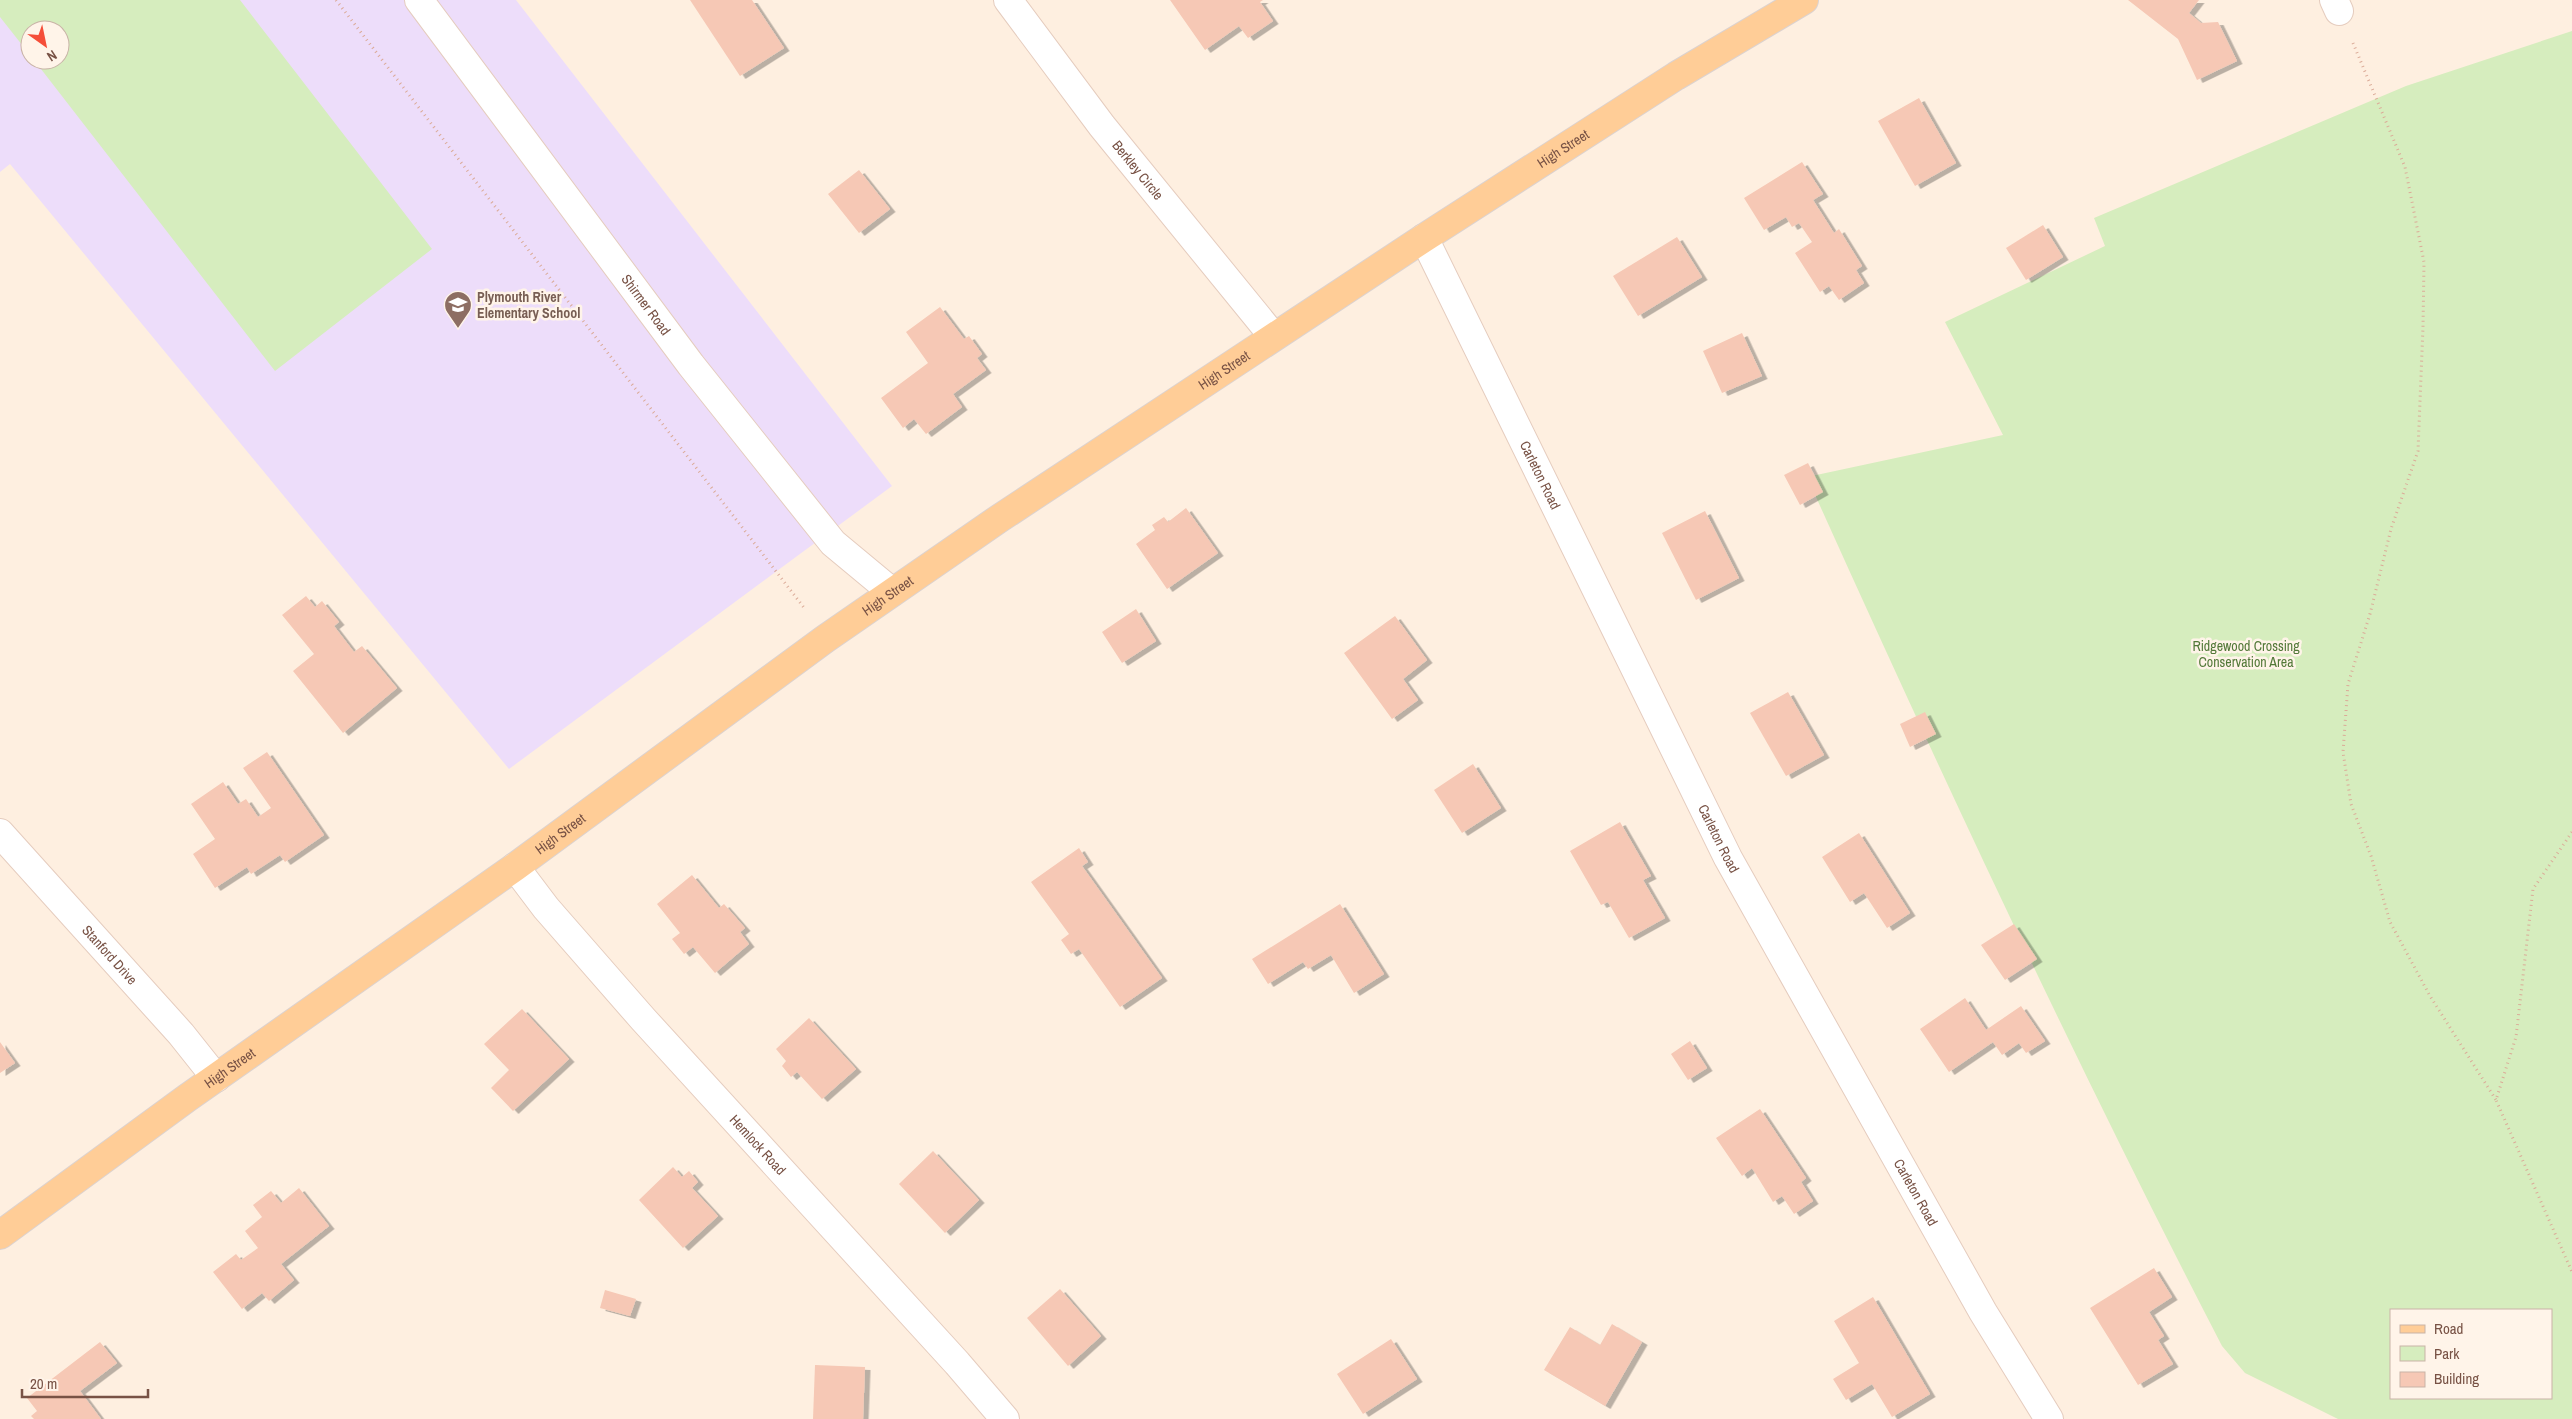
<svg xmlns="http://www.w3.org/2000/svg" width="2572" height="1419" font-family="'Archivo Narrow',sans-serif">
<defs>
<filter id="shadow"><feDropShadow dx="5.5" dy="3" stdDeviation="0" flood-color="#0004"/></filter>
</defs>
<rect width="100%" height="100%" fill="#feefe0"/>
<path fill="#edddfa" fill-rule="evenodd" d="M0,0H516L892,486L509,769L10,164L0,172ZM30,30H60V60H30Z"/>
<g fill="#d6edbe" fill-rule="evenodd">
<path d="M0,0H240L432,249L275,371L34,60H60V30H30V55L0,17Z"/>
<path d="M2572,31V1419H2338L2245,1373L2222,1346C2074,1060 1939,770 1807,477L2003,435L1945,322L2105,246L2094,218L2406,86ZM2391,1310H2551V1398H2391Z"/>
</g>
<g fill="#f6c8b5" filter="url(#shadow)">
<path d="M690,0H752L784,48L740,76Z"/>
<path d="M1170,0H1263L1260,2L1273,21L1248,38L1239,26L1205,50Z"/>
<path d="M2128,0H2199L2189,13L2201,23L2218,22L2237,61L2197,80L2178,39Z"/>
<path d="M1919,98L1956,163L1915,186L1878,121Z"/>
<path d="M1802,162L1823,194L1813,200L1834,233L1839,229L1862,266L1856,270L1864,283L1839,300L1829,286L1820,292L1795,253L1812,242L1799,223L1792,227L1786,217L1764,230L1744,198Z"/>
<path d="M859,170L890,209L859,233L828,194Z"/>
<path d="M2043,225L2063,257L2026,280L2006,248Z"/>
<path d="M1677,237L1702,277L1638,316L1613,276Z"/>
<path d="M940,307L964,339L969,336L982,354L977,358L986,370L953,394L962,407L926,434L914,419L903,428L881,398L928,363L906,332Z"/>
<path d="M1742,333L1762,376L1722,393L1703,351Z"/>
<path d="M1808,463L1823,492L1800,505L1784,475Z"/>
<path d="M1186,508L1218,553L1167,589L1136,544L1155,530L1152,525L1164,517L1168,522Z"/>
<path d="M1705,511L1739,578L1696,600L1662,533Z"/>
<path d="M306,596L315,607L322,601L339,622L334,626L354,652L362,646L397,688L343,733L293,671L314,654L282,615Z"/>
<path d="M1136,609L1156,641L1122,663L1102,632Z"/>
<path d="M1395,616L1427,660L1403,679L1418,700L1392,719L1344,653Z"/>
<path d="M1788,692L1824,755L1786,776L1750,713Z"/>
<path d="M1925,712L1936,734L1910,747L1900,724Z"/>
<path d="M267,752L324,835L285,862L280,855L251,874L247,867L215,888L193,854L215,839L191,804L223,782L238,804L246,799L258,817L271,808L243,768Z"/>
<path d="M1473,764L1501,808L1462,833L1434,790Z"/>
<path d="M1620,822L1651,876L1643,880L1665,918L1629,938L1608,902L1601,905L1570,851Z"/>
<path d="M1859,833L1910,913L1887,928L1864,893L1850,902L1822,857Z"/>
<path d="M1079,848L1088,862L1082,866L1162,978L1120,1007L1079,949L1071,954L1061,940L1069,934L1031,882Z"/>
<path d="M692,875L719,908L724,904L745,928L740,932L749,944L715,973L693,947L684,954L672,939L680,933L657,904Z"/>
<path d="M1340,904L1384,974L1354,993L1331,955L1308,969L1303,962L1268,984L1252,959Z"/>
<path d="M2014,924L2037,959L2005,980L1981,945Z"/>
<path d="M1965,998L1986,1030L2021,1006L2045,1041L2026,1053L2019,1043L2002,1055L1993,1042L1949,1072L1920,1029Z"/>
<path d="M522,1009L569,1059L513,1111L491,1088L509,1070L484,1044Z"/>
<path d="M809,1018L856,1069L822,1099L797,1072L791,1077L782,1066L786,1061L776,1049Z"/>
<path d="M1690,1041L1707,1068L1688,1080L1671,1054Z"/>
<path d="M0,1042L15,1063L0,1073Z"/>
<path d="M1760,1109L1806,1178L1801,1182L1813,1201L1794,1214L1782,1196L1773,1202L1752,1168L1742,1176L1716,1138Z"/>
<path d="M933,1151L979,1200L945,1233L899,1184Z"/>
<path d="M673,1167L682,1177L689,1171L698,1182L692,1188L718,1216L683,1248L639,1200Z"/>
<path d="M299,1188L329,1226L281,1264L294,1280L269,1301L262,1293L242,1309L213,1272L236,1254L241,1260L258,1248L245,1231L262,1217L253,1205L271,1191L281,1203Z"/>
<path d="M2154,1268L2172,1297L2149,1312L2164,1336L2158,1340L2173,1364L2138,1385L2090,1308Z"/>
<path d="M1060,1289L1101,1336L1068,1366L1027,1318Z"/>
<path d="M605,1290L636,1299L630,1316L600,1308Z"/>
<path d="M1873,1297L1930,1394L1892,1417L1872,1384L1846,1400L1833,1379L1859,1363L1834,1321Z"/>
<path d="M1612,1324L1642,1342L1605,1406L1544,1370L1570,1327L1600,1345Z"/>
<path d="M1391,1339L1417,1379L1363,1414L1337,1374Z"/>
<path d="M100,1342L117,1363L80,1391L101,1419H34L31,1416L37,1411L27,1398Z"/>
<path d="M815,1365L865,1367L863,1419H813Z"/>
</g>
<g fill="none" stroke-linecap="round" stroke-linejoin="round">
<defs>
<g id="minor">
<path id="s1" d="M419,0L691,365L833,543L892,592"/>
<path id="s2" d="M1008,0L1102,126L1273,336"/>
<path d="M2334,0L2339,11"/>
<path id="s3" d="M1424,238L1728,858L1983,1312L2049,1419"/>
<path id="s4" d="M0,833L181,1034L216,1078"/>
<path id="s5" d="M515,867L546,908L643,1019L957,1363L1005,1419"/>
</g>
<g id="major">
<path id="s6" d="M0,1235L187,1098L515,867L825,639L1000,518L1424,238L1676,76L1804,0"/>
</g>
</defs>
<use href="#minor" stroke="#e5ccbe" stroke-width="30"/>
<use href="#major" stroke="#dcd2cf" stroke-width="30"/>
<g stroke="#dbab98" stroke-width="3" stroke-dasharray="1 4" stroke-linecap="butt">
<path d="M336,0L805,609"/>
<path d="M2353,43L2405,167L2424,262L2423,327L2418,451L2391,529L2370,614L2348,684L2343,752L2351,804L2371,856L2390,922L2430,996L2496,1100"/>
<path d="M2572,832L2533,889L2516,1037L2496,1100L2572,1272"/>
</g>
<use href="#minor" stroke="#fff" stroke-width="28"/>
<use href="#major" stroke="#ffcd97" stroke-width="28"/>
</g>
<defs>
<symbol id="school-pin" viewBox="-11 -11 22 30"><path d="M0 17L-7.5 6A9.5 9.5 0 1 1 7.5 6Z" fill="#8d6e63" stroke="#fff4e9"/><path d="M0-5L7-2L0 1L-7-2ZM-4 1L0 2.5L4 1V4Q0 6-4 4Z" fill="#fff"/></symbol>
</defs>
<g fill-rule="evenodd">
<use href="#school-pin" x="442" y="289" width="32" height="43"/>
</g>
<g text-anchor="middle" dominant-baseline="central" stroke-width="5" stroke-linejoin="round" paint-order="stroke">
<g font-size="14" fill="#785245" stroke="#fff4e9">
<text stroke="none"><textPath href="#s6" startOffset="1904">High Street</textPath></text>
<text stroke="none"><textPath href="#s2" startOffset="214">Berkley Circle</textPath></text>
<text stroke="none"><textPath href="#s1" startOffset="380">Shirmer Road</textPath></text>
<text stroke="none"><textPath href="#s6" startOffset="1499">High Street</textPath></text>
<text stroke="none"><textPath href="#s3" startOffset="264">Carleton Road</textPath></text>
<text stroke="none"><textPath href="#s6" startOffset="1094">High Street</textPath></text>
<text stroke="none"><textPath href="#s6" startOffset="689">High Street</textPath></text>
<text stroke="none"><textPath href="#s3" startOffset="669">Carleton Road</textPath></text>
<text stroke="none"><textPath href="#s4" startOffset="164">Stanford Drive</textPath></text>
<text stroke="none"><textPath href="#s6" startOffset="284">High Street</textPath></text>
<text stroke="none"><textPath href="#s5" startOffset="369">Hemlock Road</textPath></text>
<text stroke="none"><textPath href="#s3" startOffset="1074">Carleton Road</textPath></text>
</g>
<g font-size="14" font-weight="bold" fill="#785e54" stroke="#fff4e9" text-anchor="start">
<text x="477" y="297">Plymouth River<tspan x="477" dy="16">Elementary School</tspan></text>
</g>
<g font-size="14" fill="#537939" stroke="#fff4e9">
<text x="2246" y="646">Ridgewood Crossing<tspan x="2246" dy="16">Conservation Area</tspan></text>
</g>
</g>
<rect x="2390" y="1309" width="162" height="90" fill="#fff4e9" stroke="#c9b3a7"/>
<rect x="2400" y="1325" width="25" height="8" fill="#ffcd97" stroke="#c9b3a7"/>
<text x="2434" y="1334" font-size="15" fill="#785245">Road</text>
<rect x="2400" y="1346" width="25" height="15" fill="#d6edbe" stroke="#c9b3a7"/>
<text x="2434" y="1359" font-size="15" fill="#785245">Park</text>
<rect x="2400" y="1372" width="25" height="15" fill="#f6c8b5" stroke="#c9b3a7"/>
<text x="2434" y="1384" font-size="15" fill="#785245">Building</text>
<g transform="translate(45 45) rotate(147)"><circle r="24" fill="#fff4e9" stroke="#c9b3a7"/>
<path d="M0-4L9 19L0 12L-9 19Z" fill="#f54e39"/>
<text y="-8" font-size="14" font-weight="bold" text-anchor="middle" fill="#785245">N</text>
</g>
<path d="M22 1389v8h126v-8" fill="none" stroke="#785245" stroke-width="2.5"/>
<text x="30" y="1389" font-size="15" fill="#785245" stroke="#fff4e9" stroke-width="4" paint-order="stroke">20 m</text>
</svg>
